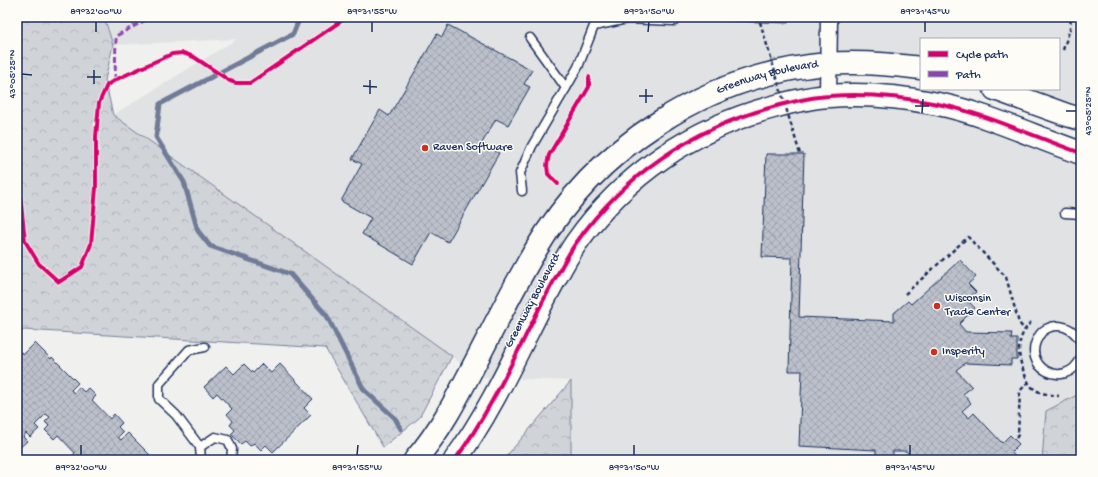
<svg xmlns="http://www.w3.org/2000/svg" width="1098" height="477" font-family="'Gochi Hand',sans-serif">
<defs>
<pattern id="forest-crowns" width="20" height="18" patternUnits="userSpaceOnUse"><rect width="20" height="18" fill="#d0d3d8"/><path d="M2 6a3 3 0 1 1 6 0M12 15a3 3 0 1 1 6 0" fill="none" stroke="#b2b5bc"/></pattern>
<pattern id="building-cross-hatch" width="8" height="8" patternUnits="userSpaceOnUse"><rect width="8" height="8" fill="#bbc0ca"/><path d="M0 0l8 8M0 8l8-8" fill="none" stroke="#a0a5b0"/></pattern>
</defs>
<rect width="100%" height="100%" fill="#f0f0ee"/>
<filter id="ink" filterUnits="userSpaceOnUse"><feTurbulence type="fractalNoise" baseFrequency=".025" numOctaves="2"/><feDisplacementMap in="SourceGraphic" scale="8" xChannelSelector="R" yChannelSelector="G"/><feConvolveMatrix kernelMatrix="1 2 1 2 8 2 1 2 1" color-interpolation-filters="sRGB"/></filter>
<g filter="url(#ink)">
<g fill="#e0e2e3">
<path d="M104,17H829L828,96L864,95L1081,153V460H571V381L480,377L113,115L237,39L113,45Z"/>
<path d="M831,17H1081V105L1027,89H1059V39H921V59L832,55Z"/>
</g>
<g fill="url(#forest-crowns)" stroke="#76819b">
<path d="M17,17H104L113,45L105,80L113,115L452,356L419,418L383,447L325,348L24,330L17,334Z"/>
<path d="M571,381V460H503Z"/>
<path d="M1081,393V460H1042L1046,411Z"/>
</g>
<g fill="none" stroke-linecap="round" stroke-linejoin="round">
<path stroke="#6f7b97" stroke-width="5" d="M300,17L293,34L160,104L156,137L184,182L198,231L210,246L290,274L327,316L364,390L395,418L401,429"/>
</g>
<g fill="url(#building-cross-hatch)" stroke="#1b2f5e">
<path d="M703,17H788V23L703,20Z"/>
<path d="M448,25L532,70L524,84L530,87L508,125L496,119L482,143L499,153L448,242L431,232L413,264L362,234L371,218L341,201L362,164L352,159L380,110L389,116L437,34L442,37Z"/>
<path d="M766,154H804L799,317L894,321V313L908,301L911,304L960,260L976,277L968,284L976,292L967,300L975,308L959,324L966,332L1012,333L1011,339H1017V359H1011V365L965,363L956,370L972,387L963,394L971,403L962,411L969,418L974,413L1002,443L1010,435L1019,444L1011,452L1018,460H914L906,451H893V458L876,457V450L799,446L802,371H789L792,258L762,257Z"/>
<path d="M35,343L51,359L52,357L78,383L71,390L74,393L79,387L84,392L88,388L96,396L92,400L110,419L114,414L122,423L118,427L123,432L118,437L121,440L128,433L150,455L148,457L151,460H74L71,457L75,453L58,435L54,439L45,430L49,426L45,422L50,417L46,414L35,425L39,429L30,437L26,433L23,437L27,441L17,450V356L21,352L24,354Z"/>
<path d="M244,364L253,373L262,364L271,373L280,364L313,399L304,408L311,415L273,452L266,445L261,450L254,443L250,446L245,441L241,444L231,434L235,430L230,425L233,421L227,414L232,409L217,393L213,397L204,387L226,366L234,374Z"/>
</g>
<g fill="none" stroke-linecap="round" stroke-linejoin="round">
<defs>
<g id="lane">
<path d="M566,88L578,67L594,26L627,19L675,21"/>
<path d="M522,191L520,173L532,146L566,88L530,38"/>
<path d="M1065,213L1081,214"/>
<path d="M1081,342C1076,333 1068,326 1057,326C1050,326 1042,330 1039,336C1019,366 1065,392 1081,358"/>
<path d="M200,447L215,437L228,440L232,449L231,460"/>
<path d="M201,460L200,447L176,415L159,399V384L189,350L205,347"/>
</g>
<path id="street" d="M828,96L829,17"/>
<g id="secondary">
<path d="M995,89L1067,115L1081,119"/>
<path id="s1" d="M415,460C440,431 457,398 474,365C494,327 513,288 535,251C596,147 706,75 827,64C858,61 890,64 921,68"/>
<path d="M455,460C490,412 515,356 542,303C553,283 563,262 576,243C624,175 693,128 773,107C791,102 810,97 829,96C865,93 903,97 938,104C987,114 1034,137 1081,153"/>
</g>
</defs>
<use href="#lane" stroke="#1b2f5e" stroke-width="11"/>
<use href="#street" stroke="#1b2f5e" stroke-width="19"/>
<use href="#secondary" stroke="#1b2f5e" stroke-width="25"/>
<g stroke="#1b2f5e" stroke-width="2.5" stroke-dasharray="4 3" stroke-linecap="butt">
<path d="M1063,50L1070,29L1071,17"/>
<path d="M905,294L968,237L1006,277L1019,323L1025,330"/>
<path d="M1031,322C1015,339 1017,357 1026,377C1028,381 1029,385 1033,388C1040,394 1050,395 1059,396"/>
<path d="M1016,438L1018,435L1020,391L1028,382"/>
</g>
<use href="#lane" stroke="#fdfcf7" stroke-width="8"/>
<use href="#street" stroke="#fdfcf7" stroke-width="16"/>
<use href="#secondary" stroke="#fdfcf7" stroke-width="22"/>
<path stroke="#1b2f5e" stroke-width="2.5" stroke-dasharray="4 3" stroke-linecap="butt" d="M760,22L800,154"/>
<path stroke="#8e44ad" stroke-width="3" stroke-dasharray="6 3" stroke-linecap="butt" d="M115,80L116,36L151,17"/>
<defs>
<g id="cycleway">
<path d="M17,66L19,73L17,131"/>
<path d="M17,166L25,241L39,264L59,282L82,267L91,244L96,188V137L99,103L107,85L115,80L154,62L172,54L183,53L194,57L230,81L236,83H250L347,17"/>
<path d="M558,184L548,174L547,165L549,155L589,87V77"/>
<path d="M455,460C490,412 515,356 542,303C553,283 563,262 576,243C624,175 693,128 773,107C791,102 810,97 829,96C865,93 903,97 938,104C987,114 1034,137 1081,153"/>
</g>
</defs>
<use href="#cycleway" stroke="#fdfcf7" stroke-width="6"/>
<use href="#cycleway" stroke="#d6006c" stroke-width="4"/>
</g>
</g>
<path fill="none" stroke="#1b2f5e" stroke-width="1.5" d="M96,32V22M372,32V22M648,32L649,22M925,32V22M22,74L32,75M87,77H101M94,84V70M363,86L377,87M370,94V80M639,96H653M646,103V89M915,106H929M1066,111H1076M922,113L923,99M81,455V445M357,455L358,445M634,455V445M910,455V445"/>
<g fill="#c8321e" stroke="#fdfcf7" stroke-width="1.5">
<circle cx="425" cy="148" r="4"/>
<circle cx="937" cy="306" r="4"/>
<circle cx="934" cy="352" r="4"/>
</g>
<g text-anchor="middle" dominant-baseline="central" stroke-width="3" stroke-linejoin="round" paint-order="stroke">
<g font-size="12" fill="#1b2f5e" stroke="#fdfcf7">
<text stroke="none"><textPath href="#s1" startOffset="540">Greenway Boulevard</textPath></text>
<text transform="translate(533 301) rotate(-62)">Greenway Boulevard</text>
</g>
<g font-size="12" fill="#1b2f5e" stroke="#fdfcf7" text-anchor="start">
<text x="433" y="148">Raven Software</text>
<text x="945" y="299">Wisconsin<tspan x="945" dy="14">Trade Center</tspan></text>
<text x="942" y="352">Insperity</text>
</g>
</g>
<rect width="1098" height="477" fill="none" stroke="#fdfcf7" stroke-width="44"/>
<rect x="920" y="38" width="140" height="52" fill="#fdfcf7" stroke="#a3aaba"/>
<rect x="928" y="51" width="20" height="6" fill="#d6006c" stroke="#a3aaba"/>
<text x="956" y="58" font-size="12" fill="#1b2f5e">Cycle path</text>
<rect x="928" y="71" width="20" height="6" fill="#8e44ad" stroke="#a3aaba"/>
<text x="956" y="78" font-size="12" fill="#1b2f5e">Path</text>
<rect x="22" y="22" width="1054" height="433" fill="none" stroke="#1b2f5e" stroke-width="1.5"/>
<g font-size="10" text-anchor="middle" fill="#1b2f5e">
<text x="96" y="14">89°32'00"W</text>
<text x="372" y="14">89°31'55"W</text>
<text x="649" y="14">89°31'50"W</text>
<text x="925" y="14">89°31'45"W</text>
<text transform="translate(11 74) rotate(-90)" y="4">43°05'25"N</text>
<text transform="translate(1087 111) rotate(-90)" y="4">43°05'25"N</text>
<text x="81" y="470">89°32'00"W</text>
<text x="357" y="470">89°31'55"W</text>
<text x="634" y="470">89°31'50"W</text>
<text x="910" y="470">89°31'45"W</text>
</g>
</svg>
